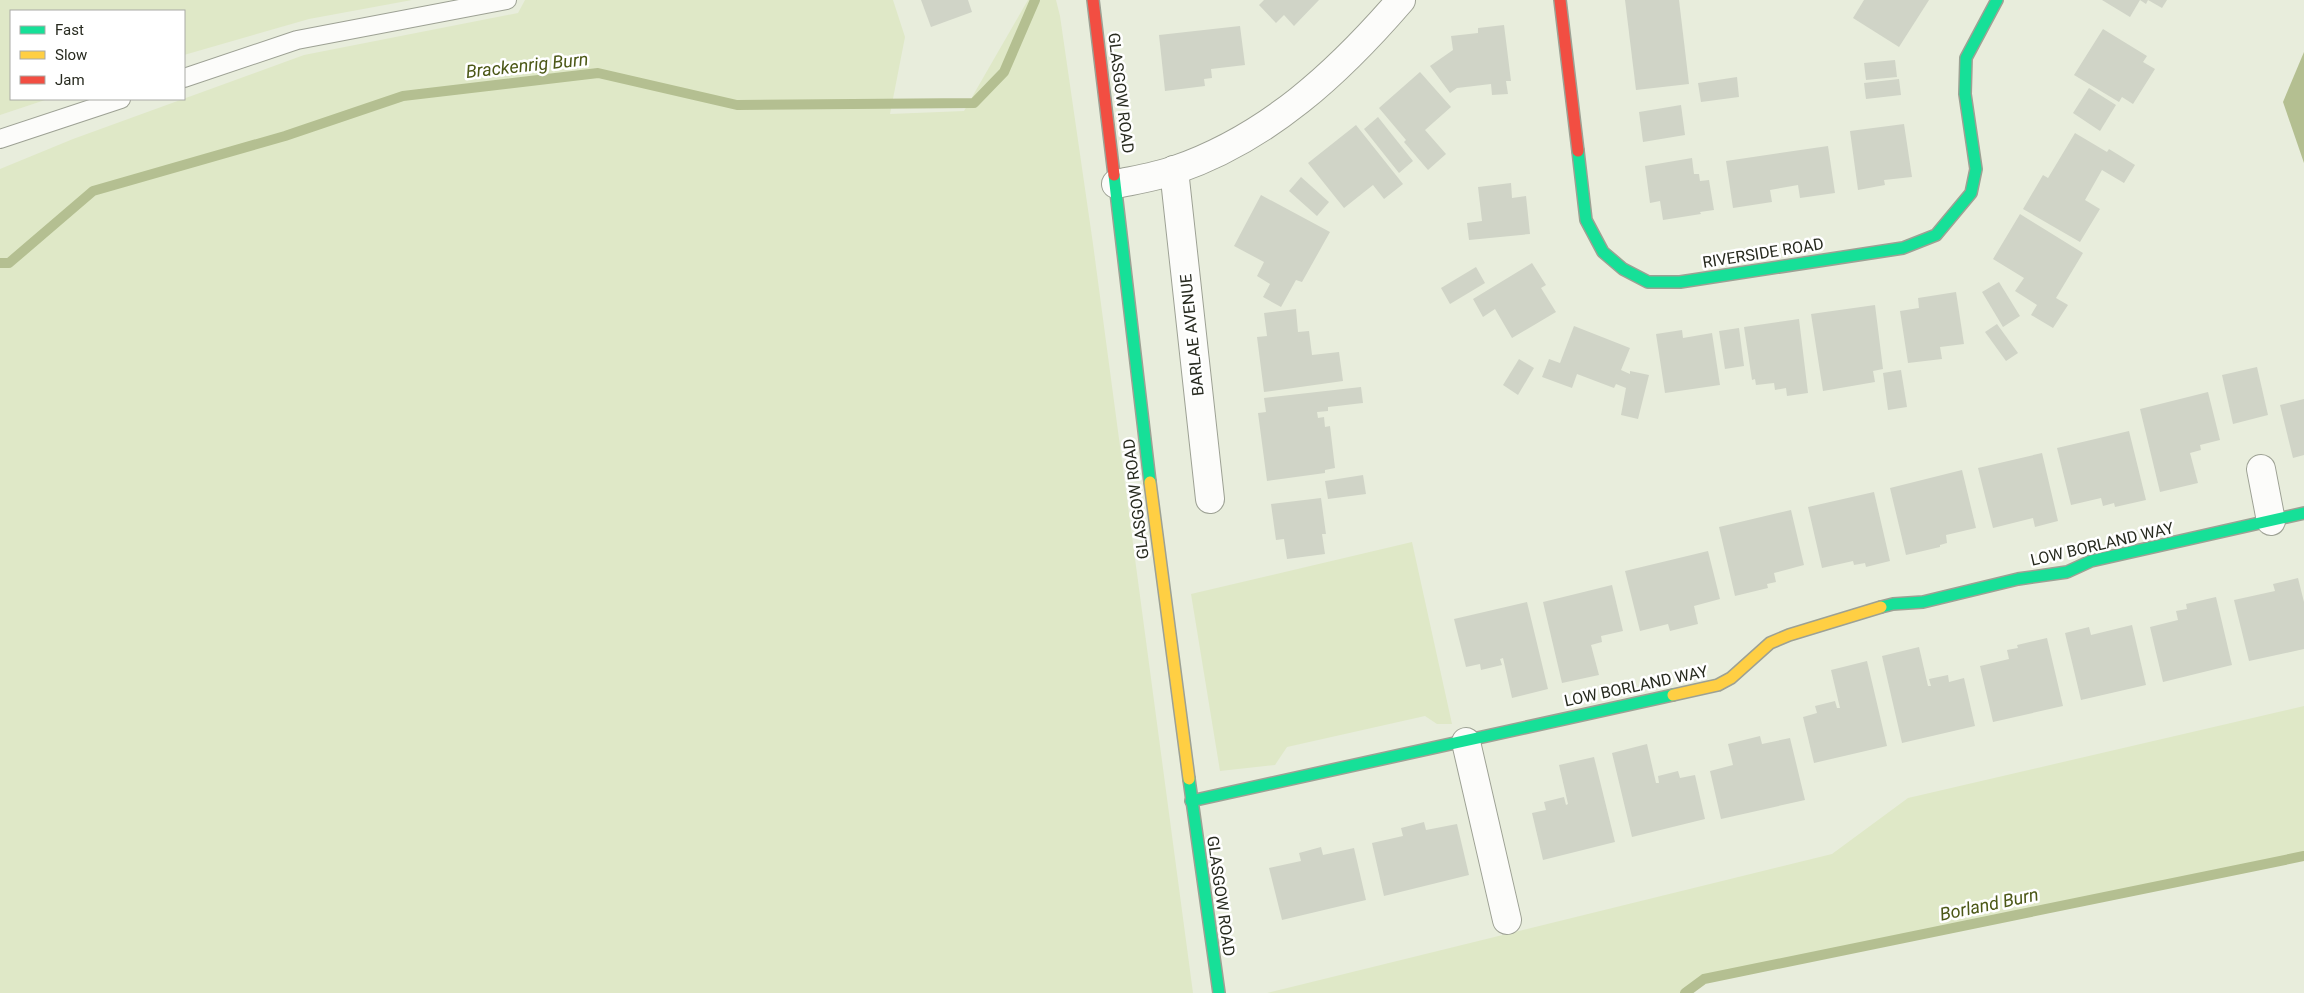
<svg xmlns="http://www.w3.org/2000/svg" width="2304" height="993" font-family="Roboto,sans-serif">
<rect width="100%" height="100%" fill="#e8eddc"/>
<g fill="#dfe8c7">
<path d="M0,0H412L309,19L184,55V11H11V99H48L0,115Z"/>
<path d="M525,0H893L905,37L890,114L964,111L1028,0H1056L1060,16L1093,244L1193,993H0V169L73,139L304,55L518,13Z"/>
<path d="M1412,542L1452,724H1437L1425,716L1287,747L1275,765L1220,771L1191,594Z"/>
<path d="M2304,706V856L1705,979L1685,993H1267L1832,854L1908,798Z"/>
</g>
<path fill="#b4bf91" d="M2304,52V163L2283,102Z"/>
<g fill="none" stroke-linecap="round" stroke-linejoin="round">
<g stroke="#b4bf91" stroke-width="10">
<path d="M0,263H9L93,191L285,136L403,96L598,73L737,105L974,103L1004,72L1035,0"/>
<path d="M1685,993L1704,979L2304,856"/>
</g>
</g>
<g fill="#d0d4c7">
<path d="M921,0H968L972,12L931,27Z"/>
<path d="M1264,0H1319L1294,26L1284,15L1276,23L1259,5Z"/>
<path d="M1625,0H1679L1689,84L1636,90Z"/>
<path d="M1864,0H1929L1899,47L1853,18Z"/>
<path d="M2102,0H2167L2162,8L2148,0L2146,4L2140,0L2130,17Z"/>
<path d="M1504,25L1511,81H1506L1508,94L1492,95L1491,84L1457,88L1450,93L1430,66L1453,50L1451,36L1478,33V28Z"/>
<path d="M1240,26L1245,65L1211,69L1212,78L1204,79L1205,86L1165,91L1159,35Z"/>
<path d="M2103,29L2147,56L2143,62L2155,69L2133,104L2122,97L2119,102L2074,75Z"/>
<path d="M1895,60L1897,77L1866,80L1864,63Z"/>
<path d="M1420,72L1451,107L1425,130L1446,154L1428,170L1404,142L1406,140L1379,108Z"/>
<path d="M1737,77L1739,97L1701,102L1698,83Z"/>
<path d="M1899,79L1901,95L1866,99L1864,83Z"/>
<path d="M2089,88L2116,105L2100,131L2073,113Z"/>
<path d="M1681,105L1685,135L1643,142L1639,112Z"/>
<path d="M1378,117L1413,161L1399,173L1364,129Z"/>
<path d="M1904,124L1912,177L1884,180L1885,185L1858,190L1850,131Z"/>
<path d="M1356,125L1403,184L1384,199L1373,185L1344,208L1308,163Z"/>
<path d="M2075,133L2107,152L2109,149L2135,165L2124,183L2102,170L2085,200L2100,209L2080,242L2023,209L2043,175L2048,178Z"/>
<path d="M1828,146L1835,193L1800,198L1798,185L1770,190L1772,202L1733,208L1726,161Z"/>
<path d="M1692,158L1694,174H1699L1700,181L1709,180L1714,210L1700,212L1701,214L1663,220L1660,201L1650,203L1645,166Z"/>
<path d="M1301,177L1329,202L1317,216L1289,191Z"/>
<path d="M1511,183L1512,198L1526,196L1530,234L1469,240L1467,223L1482,221L1478,187Z"/>
<path d="M1261,195L1330,232L1302,282L1296,280L1281,307L1263,297L1270,284L1257,276L1264,262L1234,246Z"/>
<path d="M2020,214L2083,253L2056,298L2068,305L2053,328L2031,315L2037,305L2015,291L2024,278L1993,259Z"/>
<path d="M1532,263L1546,285L1541,288L1556,312L1512,338L1495,309L1483,317L1473,299Z"/>
<path d="M1476,267L1485,283L1450,304L1441,288Z"/>
<path d="M1999,282L2020,316L2003,327L1982,292Z"/>
<path d="M1956,292L1964,344L1940,347L1942,359L1908,363L1900,311L1919,308L1918,298Z"/>
<path d="M1875,305L1883,369L1873,371L1875,382L1823,391L1811,314Z"/>
<path d="M1296,309L1298,332L1309,331L1312,355L1339,352L1343,381L1264,392L1257,337L1267,336L1264,313Z"/>
<path d="M1799,319L1808,393L1787,396L1786,388L1775,390L1774,383L1756,385L1755,379L1752,380L1744,327Z"/>
<path d="M1997,324L2018,353L2006,361L1985,332Z"/>
<path d="M1574,326L1630,348L1621,370L1630,374V371L1649,375L1638,419L1621,415L1626,388L1616,384L1614,388L1577,374L1572,388L1542,377L1549,359L1560,363Z"/>
<path d="M1739,328L1744,366L1725,369L1719,331Z"/>
<path d="M1682,330L1683,338L1712,333L1720,385L1665,393L1656,334Z"/>
<path d="M1519,359L1534,368L1518,395L1503,385Z"/>
<path d="M2257,367L2268,415L2233,424L2222,375Z"/>
<path d="M1901,370L1907,407L1888,410L1883,373Z"/>
<path d="M1361,387L1363,403L1328,407V411L1317,412L1318,418L1324,417L1325,427L1330,426L1335,468L1325,470V473L1267,481L1258,413L1266,412L1264,398Z"/>
<path d="M2208,392L2220,440L2200,445L2201,450L2190,453L2198,483L2160,492L2140,409Z"/>
<path d="M2304,399V455L2293,458L2280,405Z"/>
<path d="M2129,431L2146,500L2115,507L2114,503L2103,506L2101,498L2071,505L2057,448Z"/>
<path d="M2042,453L2058,521L2035,527L2033,518L1993,528L1978,468Z"/>
<path d="M1962,470L1976,528L1946,535L1947,543L1940,545V547L1906,555L1890,488Z"/>
<path d="M1363,475L1366,494L1328,499L1325,481Z"/>
<path d="M1874,492L1890,561L1866,567L1865,563L1854,565L1853,561L1822,568L1808,507Z"/>
<path d="M1321,498L1326,534H1322L1325,554L1287,559L1284,539L1276,540L1271,504Z"/>
<path d="M1791,510L1804,565L1774,573L1776,582L1767,584L1768,588L1735,596L1719,527Z"/>
<path d="M1708,551L1720,599L1694,606L1698,624L1670,631L1668,624L1640,631L1625,571Z"/>
<path d="M2298,578L2304,602V649L2249,661L2234,600L2275,591L2273,584Z"/>
<path d="M1612,585L1623,631L1601,636L1602,642L1591,645L1599,675L1562,683L1543,602Z"/>
<path d="M2216,597L2232,665L2163,682L2150,627L2178,620L2176,611L2187,609L2186,604Z"/>
<path d="M1527,602L1548,689L1512,698L1503,658L1500,659L1502,665L1481,670L1480,664L1466,667L1454,619Z"/>
<path d="M2132,625L2146,685L2081,700L2065,633L2089,627L2091,635Z"/>
<path d="M2047,638L2063,706L1993,722L1980,666L2009,659L2007,650L2018,648L2017,645Z"/>
<path d="M1919,647L1928,686H1931L1929,679L1948,675L1949,682L1964,678L1975,726L1902,743L1882,656Z"/>
<path d="M1867,661L1887,746L1814,763L1803,717L1817,713L1815,706L1835,701L1837,708H1840L1831,670Z"/>
<path d="M1760,736L1762,744L1790,738L1805,800L1721,819L1710,771L1733,765L1728,744Z"/>
<path d="M1647,744L1656,783H1659L1658,776L1678,771L1680,778L1695,775L1705,819L1632,837L1612,753Z"/>
<path d="M1594,757L1615,842L1543,860L1532,813L1546,810L1544,802L1564,797L1566,805L1568,804L1559,765Z"/>
<path d="M1424,822L1426,830L1457,824L1469,875L1384,896L1372,843L1403,836L1401,828Z"/>
<path d="M1321,847L1323,855L1354,848L1366,900L1282,920L1269,868L1301,861L1299,853Z"/>
</g>
<g fill="none" stroke-linecap="round" stroke-linejoin="round">
<defs>
<g id="lane">
<path d="M184,78L297,40L507,0"/>
<path d="M0,139L121,99"/>
</g>
<g id="street">
<path d="M1174,170L1210,499"/>
<path d="M1116,184C1135,180 1156,177 1175,170C1268,138 1338,73 1401,0"/>
<path d="M2261,469L2271,521"/>
<path d="M1466,742L1507,920"/>
</g>
<g id="fast">
<path d="M1578,151L1586,220L1603,252L1623,269L1648,282H1680L1903,248L1936,235L1971,193L1976,169L1965,94L1966,58L1997,0"/>
<path d="M1114,175L1150,482"/>
<path d="M1881,607L1893,604L1923,602L2018,579L2067,572L2091,561L2304,513"/>
<path d="M1189,779L1219,993"/>
<path d="M1191,801L1673,695"/>
</g>
<g id="slow">
<path d="M1150,482L1189,779"/>
<path d="M1673,695L1718,685L1731,678L1770,643L1789,635L1881,607"/>
</g>
<g id="jam">
<path d="M1093,0L1114,175"/>
<path d="M1560,0L1578,151"/>
</g>
</defs>
<use href="#lane" stroke="#9da194" stroke-width="20"/>
<use href="#street" stroke="#9da194" stroke-width="30"/>
<use href="#fast" stroke="#9da194" stroke-width="14"/>
<use href="#slow" stroke="#9da194" stroke-width="14"/>
<use href="#jam" stroke="#9da194" stroke-width="14"/>
<use href="#lane" stroke="#fcfcfa" stroke-width="18"/>
<use href="#street" stroke="#fcfcfa" stroke-width="28"/>
<use href="#fast" stroke="#16e098" stroke-width="11"/>
<use href="#slow" stroke="#ffcf43" stroke-width="11"/>
<use href="#jam" stroke="#f24e42" stroke-width="11"/>
</g>
<g text-anchor="middle" dominant-baseline="central" stroke-width="5" stroke-linejoin="round" paint-order="stroke">
<g font-size="16" fill="#272a1f" stroke="#fff">
<text transform="translate(1121 93) rotate(83)">GLASGOW ROAD</text>
<text transform="translate(1763 253) rotate(-9)">RIVERSIDE ROAD</text>
<text transform="translate(1192 335) rotate(-96)">BARLAE AVENUE</text>
<text transform="translate(1136 499) rotate(-97)">GLASGOW ROAD</text>
<text transform="translate(2102 544) rotate(-13)">LOW BORLAND WAY</text>
<text transform="translate(1636 686) rotate(-12)">LOW BORLAND WAY</text>
<text transform="translate(1221 896) rotate(82)">GLASGOW ROAD</text>
</g>
<g font-size="18" font-style="italic" fill="#4c5817" stroke="#fff">
<text transform="translate(527 65) rotate(-6)">Brackenrig Burn</text>
<text transform="translate(1989 904) rotate(-12)">Borland Burn</text>
</g>
</g>
<rect x="10" y="10" width="175" height="90" fill="#ffffff" stroke="#a9aaa5"/>
<rect x="20" y="26" width="25" height="8" fill="#16e098" stroke="#a9aaa5"/>
<text x="55" y="35" font-size="15" fill="#272a1f">Fast</text>
<rect x="20" y="51" width="25" height="8" fill="#ffcf43" stroke="#a9aaa5"/>
<text x="55" y="60" font-size="15" fill="#272a1f">Slow</text>
<rect x="20" y="76" width="25" height="8" fill="#f24e42" stroke="#a9aaa5"/>
<text x="55" y="85" font-size="15" fill="#272a1f">Jam</text>
</svg>
